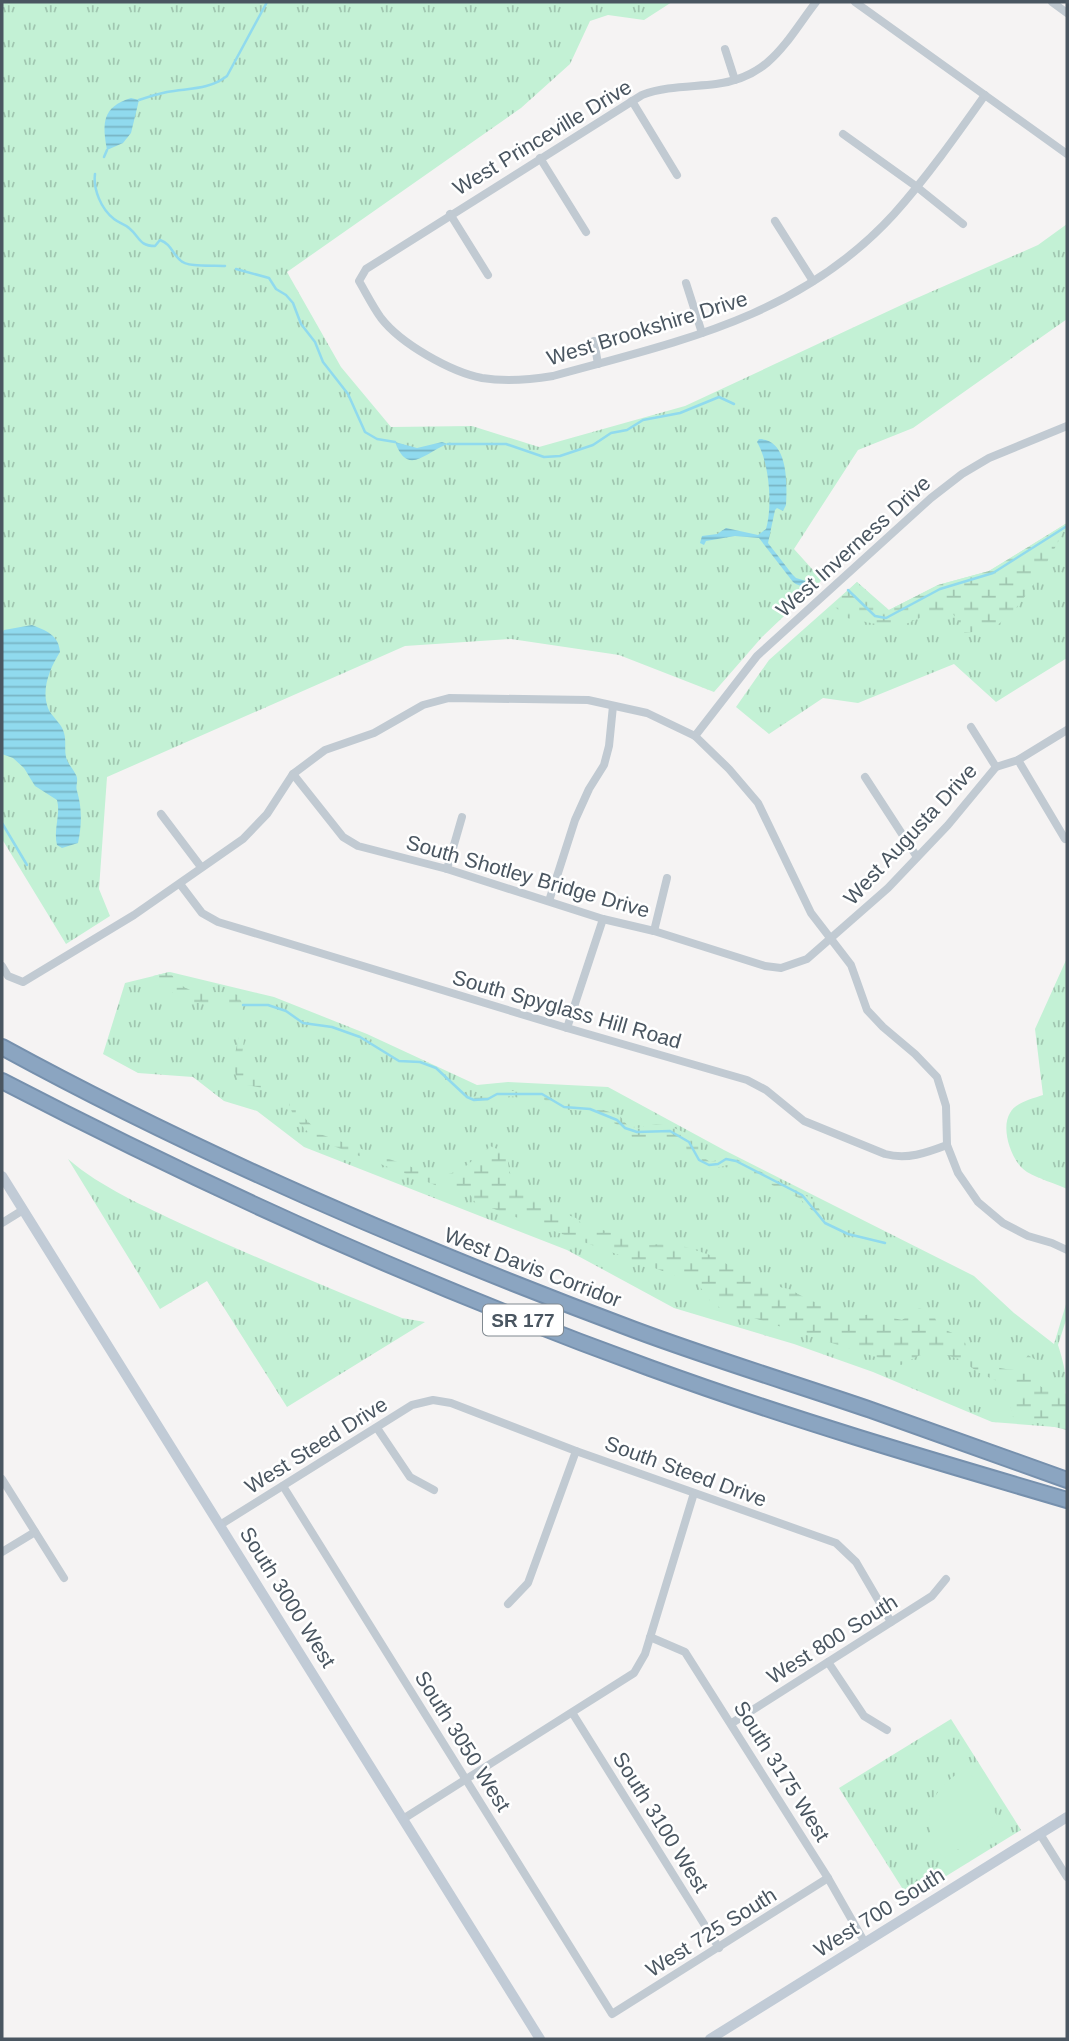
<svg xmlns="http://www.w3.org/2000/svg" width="1069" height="2041" font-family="Arial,sans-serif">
<defs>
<pattern id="grass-tufts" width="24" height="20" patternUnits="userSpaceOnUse" patternTransform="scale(1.75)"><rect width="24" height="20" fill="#c3f1d5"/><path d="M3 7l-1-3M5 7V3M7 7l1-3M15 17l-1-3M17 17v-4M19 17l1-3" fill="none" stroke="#a0c6b0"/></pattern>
<pattern id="wetland-marsh" width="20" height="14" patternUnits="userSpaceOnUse" patternTransform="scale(1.75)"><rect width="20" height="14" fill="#c3f1d5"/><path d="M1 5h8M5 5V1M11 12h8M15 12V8" fill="none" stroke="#a0c6b0"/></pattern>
<pattern id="water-rules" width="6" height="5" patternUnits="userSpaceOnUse" patternTransform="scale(1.75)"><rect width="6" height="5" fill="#90daee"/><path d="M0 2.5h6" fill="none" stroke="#78b4c4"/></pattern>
</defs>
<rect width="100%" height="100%" fill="#f5f3f3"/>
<g fill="url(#grass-tufts)">
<path d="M2,2H672L644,20L608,15L590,21L570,64L521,108L287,272L341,367L391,427L472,426L539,447L685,406L910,301L1038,245L1067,224V319L913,428L858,450L794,549L822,580L762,637L714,692L619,655L511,639L405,646L107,777L99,889L110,916L66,944L2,839Z"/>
<path d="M1067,523V658L996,702L954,664L858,703L823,698L769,734L736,707L769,660L857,582L889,610L938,585L989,571Z"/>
<path d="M1067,958V1189C1054,1183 1039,1179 1027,1172C1012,1163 1000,1129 1010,1113C1016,1102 1032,1099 1043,1095L1035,1029Z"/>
<path d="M170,972L274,997L367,1034L477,1085L508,1082L608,1087L724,1150L974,1276L1014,1313L1054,1344L1067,1301V1317L1058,1345C1069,1379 1069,1394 1055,1427L992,1422L873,1372L794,1344L674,1308L567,1250L304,1147L257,1111L224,1101L193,1077L138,1073L103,1054L125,983Z"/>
<path d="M68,1159C102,1188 144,1206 184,1225C256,1258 329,1288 402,1318L425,1322L287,1407L207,1281L160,1309Z"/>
<path d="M951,1719L1021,1830L909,1899L839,1788Z"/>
</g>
<g fill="url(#wetland-marsh)">
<path d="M1067,523C1056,549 1023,608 1000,623C990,630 975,632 963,633L958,620L951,612L935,611L906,624L890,627L847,618L833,605L857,582L870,594L875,608L885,612L938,585L989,571Z"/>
<path d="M169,972C174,977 180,985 186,988C201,997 221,989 238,995L243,1005L242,1015L235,1016L233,1007C221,1000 206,1005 192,1002C177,999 165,986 153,976Z"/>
<path d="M240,1028L245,1030L242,1056L244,1068L250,1075L286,1090L293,1097L299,1112L320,1134L439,1177L461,1170L490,1146L507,1153C508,1160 508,1169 511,1175C521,1200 553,1209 576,1218L581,1223L649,1245L661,1244L686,1247L719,1258L732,1268L761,1283L789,1289L811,1301L865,1315L875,1314L902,1320L919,1308L934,1313C935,1328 951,1332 964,1338C966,1345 967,1354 974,1358C985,1366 1005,1370 1018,1370L1028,1355L1036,1360L1030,1374C1039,1390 1048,1390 1065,1394L1067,1392V1430L1013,1417L1009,1403L1016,1398L1014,1388L981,1374L959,1359L933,1351L918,1356L901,1365L713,1305L698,1284L475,1202C466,1187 461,1185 443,1188L315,1139L294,1118L287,1098L274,1090L247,1085L238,1081C229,1060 238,1050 240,1028Z"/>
<path d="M495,1091H538L548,1094L554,1101L563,1103H581L619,1115L628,1126L638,1128L656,1124L670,1126L696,1138L703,1157L710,1162L717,1160L723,1152L816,1201L825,1223L799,1198L730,1165L709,1169L698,1163L687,1153L686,1145L669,1138L645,1140L633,1138L616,1124L584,1111L560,1109L541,1098L501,1096L482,1103L471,1101L467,1097L482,1096Z"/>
</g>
<path fill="#c3f1d5" d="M967,1768L1001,1822L943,1859C918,1820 927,1790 967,1768Z"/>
<g fill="url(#water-rules)">
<path d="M131,98L139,100L131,133L123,143L107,150C102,123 102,107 131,98Z"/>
<path d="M759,439C789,439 787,485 786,505L783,511L777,508L775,510L768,543L792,574L796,578L816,584C809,588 799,587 793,582L759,538L735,536L706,541L704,545L700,543L702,536L717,534L726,528L758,535L766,529C773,505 769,462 757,442Z"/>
<path d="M395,442L417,448L442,442L448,444C425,452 408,477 395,442Z"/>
<path d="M32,625C45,630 59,635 60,652C50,668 41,689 48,708C51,716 60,722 63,730C67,739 64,748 66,757C68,765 73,768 76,775C79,781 75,785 77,791C82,808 82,824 78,843L62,848L57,845C53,829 61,815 57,800L35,786L24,768L13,758L2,754V634L4,630Z"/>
</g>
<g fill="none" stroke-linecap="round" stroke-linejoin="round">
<g stroke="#90daee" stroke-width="2.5">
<path d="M139,100C148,97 158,94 167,92C189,88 209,90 227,76L267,2"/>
<path d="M104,157L107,150"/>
<path d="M95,174C93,189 101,209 114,219C119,223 125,224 129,228C140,237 139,246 155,246L160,240C171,244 172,253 180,260C187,268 214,265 225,266"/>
<path d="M236,269L269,278L276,289L286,295L293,303L301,324L315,342L323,362L348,394L365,432L377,439L395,442"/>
<path d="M448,444H506L544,457L560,456L593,445L611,433L627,430L643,420L680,413L719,397L734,404"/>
<path d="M848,590L875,616L886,618L940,589L993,573L1067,526"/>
<path d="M2,823L27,865"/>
<path d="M243,1005H268L286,1011L303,1023L332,1027L360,1037L399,1061L420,1062L436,1068L467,1097L474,1100L488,1099L497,1094H542L564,1107L590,1109L617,1120L625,1128L637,1132L670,1131L689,1142L699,1160L709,1165L718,1164L726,1159L736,1161L802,1195L825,1223L848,1234L885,1243"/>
</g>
<defs>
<g id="highway">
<path d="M2,1047C205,1158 419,1249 635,1330C713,1359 792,1383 871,1410C937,1433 1002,1457 1067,1480"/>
<path d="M2,1081C212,1190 427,1287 650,1368C787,1418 927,1459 1067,1500"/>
</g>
</defs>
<use href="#highway" stroke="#7690ad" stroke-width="18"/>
<g stroke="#c1cad2" stroke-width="8">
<path d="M816,2C786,41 771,77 716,84C691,87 666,86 642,95L366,269L359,281C366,293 373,307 381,318C401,344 451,372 482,378C506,382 529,380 553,376C680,341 800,317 894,214C927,177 956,136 985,95"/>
<path d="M855,2L1067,154"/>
<path d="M1052,2L1067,13"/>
<path d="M725,49L735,80"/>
<path d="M632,101L677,175"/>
<path d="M843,134L917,187L963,224"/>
<path d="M540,158L586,232"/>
<path d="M450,214L488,275"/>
<path d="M775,221L813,281"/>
<path d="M686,283L702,333"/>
<path d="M594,341L598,364"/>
<path d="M971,727L996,767"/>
<path d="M695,736L757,656L931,498L962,474L989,458L1067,426"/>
<path d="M1018,760L1065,839"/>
<path d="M293,774L343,837L358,846L447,869L603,919L654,931L765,966L781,968L807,959L888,888L948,825L996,767L1018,760L1067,730"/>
<path d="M865,777L917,857"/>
<path d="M161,814L201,867"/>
<path d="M447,869L462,817"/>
<path d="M180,884L202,913L218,922L567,1028L747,1080L766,1090L804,1121L885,1154C907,1160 926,1153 947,1145"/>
<path d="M549,901L575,820L589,789L604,765L609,746L613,706"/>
<path d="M654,931L667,878"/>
<path d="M2,966L8,976L23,982L134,915L243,839L267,814L293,774L325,750L374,733L423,705L449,698L588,700L647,713L695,736L729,769L758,803L811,913L851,965L867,1010L883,1027L915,1054L937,1077L946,1106L947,1145L958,1173L978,1202L1003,1223L1028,1236L1052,1243L1067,1250"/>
<path d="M567,1028L603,919"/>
<path d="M2,1223L23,1210"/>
<path d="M377,1428L410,1477L434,1490"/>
<path d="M2,1479L64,1578"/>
<path d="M283,1486L612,2014L828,1878"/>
<path d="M220,1525L412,1405L433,1400L451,1403L576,1451L836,1543L856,1562L891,1622"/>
<path d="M2,1552L35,1532"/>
<path d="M508,1604L528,1583L576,1451"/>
<path d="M650,1637L685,1652L828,1878L865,1943"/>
<path d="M828,1662L864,1716L887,1730"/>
<path d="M573,1714L719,1948"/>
<path d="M732,1723L932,1596L946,1579"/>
<path d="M403,1819L634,1673L645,1654L694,1493"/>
<path d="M1040,1834L1067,1877"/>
</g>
<g stroke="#c1cbd6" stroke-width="10">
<path d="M2,1176L540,2039"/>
<path d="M710,2039L1067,1817"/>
</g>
<use href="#highway" stroke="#8ba5c1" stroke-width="14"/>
</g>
<g text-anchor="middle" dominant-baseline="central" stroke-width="5" stroke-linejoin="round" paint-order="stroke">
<rect fill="#fff" stroke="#808990" stroke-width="2" x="483" y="1304.5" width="80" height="31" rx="5"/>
<g font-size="19" font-weight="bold" fill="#4a5661">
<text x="523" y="1320">SR 177</text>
</g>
<g font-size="21" fill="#4a5661" stroke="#fff">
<text transform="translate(542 137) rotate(-31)">West Princeville Drive</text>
<text transform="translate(647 328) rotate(-17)">West Brookshire Drive</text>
<text transform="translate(853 546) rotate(-42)">West Inverness Drive</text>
<text transform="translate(910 834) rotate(-47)">West Augusta Drive</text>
<text transform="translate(528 876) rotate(16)">South Shotley Bridge Drive</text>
<text transform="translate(567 1009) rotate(16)">South Spyglass Hill Road</text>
<text transform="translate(533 1267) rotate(21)">West Davis Corridor</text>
<text transform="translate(316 1445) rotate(-32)">West Steed Drive</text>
<text transform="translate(686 1471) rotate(20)">South Steed Drive</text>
<text transform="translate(288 1597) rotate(58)">South 3000 West</text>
<text transform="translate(832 1639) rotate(-32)">West 800 South</text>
<text transform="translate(463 1741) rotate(58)">South 3050 West</text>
<text transform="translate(782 1771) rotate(58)">South 3175 West</text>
<text transform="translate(661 1822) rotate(58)">South 3100 West</text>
<text transform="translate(879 1912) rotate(-32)">West 700 South</text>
<text transform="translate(711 1932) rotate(-32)">West 725 South</text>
</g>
</g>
<rect width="1069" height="2041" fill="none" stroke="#4a5661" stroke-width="7"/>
</svg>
